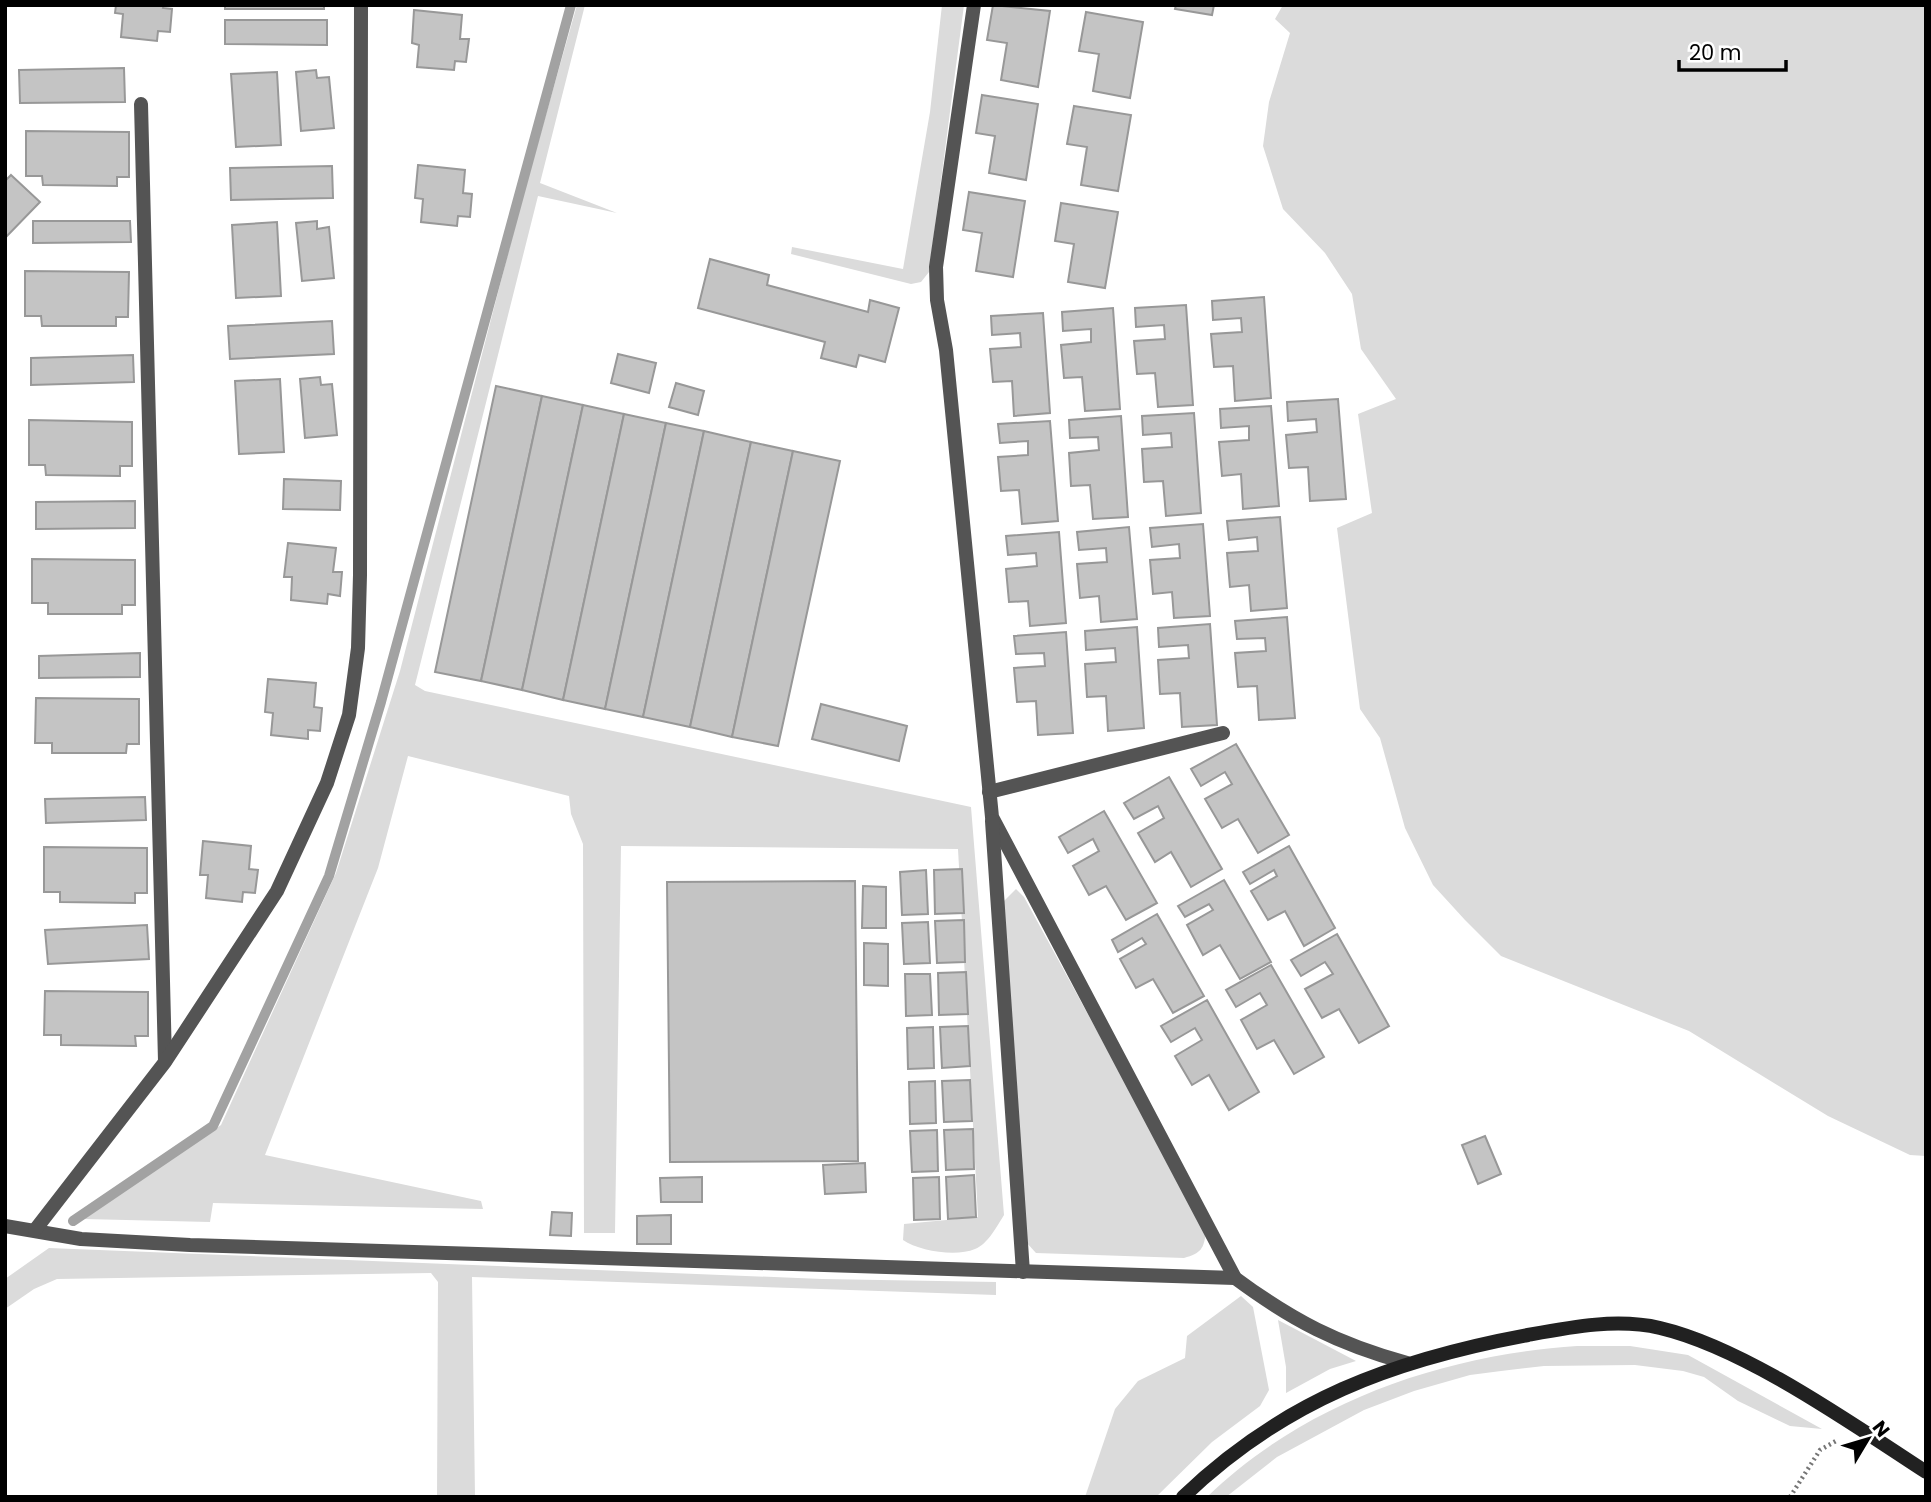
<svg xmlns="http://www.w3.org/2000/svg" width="1931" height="1502" font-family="Poppins,sans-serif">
<rect width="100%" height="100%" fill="#fff"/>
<g fill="#dbdbdb">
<path d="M577,5H585L540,183L617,213L538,196L415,685L425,691L971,807L1004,1215C997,1226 988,1244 975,1249C956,1257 919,1251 903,1240L904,1224L978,1217L958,849L621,846L615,1233H584L583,844L571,814L569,796L408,756L378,868L265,1155L481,1201L483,1209L213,1203L210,1222L84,1219L221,1125L336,873L400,671L524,192Z"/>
<path d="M942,5H964L929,272L921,282L911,284L791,254L792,247L903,269L930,112Z"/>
<path d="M1283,5H1926V1156L1910,1155L1828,1116L1689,1031L1501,956L1465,920L1433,885L1405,828L1380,738L1360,709L1337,528L1372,513L1358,414L1396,399L1361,349L1352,294L1325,253L1283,209L1263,146L1269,102L1290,33L1275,19Z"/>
<path d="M1016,889L1024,897L1206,1231C1204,1249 1201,1253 1184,1258L1036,1253L1026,1242L1003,902Z"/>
<path d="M49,1248L822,1279L996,1282V1295L472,1277L475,1497H437L438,1282L431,1273L57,1279L34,1289L5,1309V1279Z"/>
<path d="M1241,1296L1253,1307L1269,1390L1260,1406L1212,1442L1156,1497H1085L1115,1409L1138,1381L1185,1358L1187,1336Z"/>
<path d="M1278,1320L1356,1361L1330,1369L1286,1393V1367Z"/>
<path d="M1577,1346H1630L1688,1355L1822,1429L1790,1426L1738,1401L1704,1377L1683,1371L1635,1365L1544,1366L1501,1371L1470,1375L1414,1391L1364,1410L1277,1457L1226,1497H1207C1305,1402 1443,1355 1577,1346Z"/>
</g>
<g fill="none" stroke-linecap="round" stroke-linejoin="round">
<path stroke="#a2a2a2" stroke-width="10" d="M73,1221L213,1126L329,876L381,702L571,5"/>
</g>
<g fill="#c4c4c4" stroke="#989898" stroke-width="2">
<path d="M116,5H164L163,8L172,9L170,32L158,31L157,41L121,37L123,14L115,13Z"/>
<rect x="225" y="5" width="99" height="4"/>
<path d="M993,5L1050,11L1038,87L1001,80L1007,43L987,40Z"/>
<path d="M1176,5H1214L1212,15L1175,9Z"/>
<path d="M414,10L462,15L460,39H469L466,62L455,61L454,70L417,67L419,45L412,43Z"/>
<path d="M1086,12L1143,22L1130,98L1093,91L1099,54L1079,51Z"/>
<path d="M225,20H327V45L225,44Z"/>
<path d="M124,68L125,102L20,103L19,70Z"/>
<path d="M316,70L317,78L329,77L334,128L301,131L296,72Z"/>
<path d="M277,72L281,145L236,147L231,74Z"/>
<path d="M982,95L1038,104L1026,180L989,173L995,136L976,133Z"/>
<path d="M1074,106L1131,115L1118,191L1081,185L1087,147L1067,144Z"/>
<path d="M26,131L129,132V177H117V186L43,185L42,176H26Z"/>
<path d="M418,165L465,170L463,193L472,194L470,217L458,216L457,226L421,222L423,199L415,198Z"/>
<path d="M332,166L333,198L231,200L230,168Z"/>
<path d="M11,175L40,202L5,238V181Z"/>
<path d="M969,192L1025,201L1013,277L976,271L982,233L963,230Z"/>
<path d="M1061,203L1118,212L1105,288L1068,282L1074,244L1055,241Z"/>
<path d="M33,221H130L131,242L33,243Z"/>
<path d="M317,221V229L329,227L334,278L302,281L296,223Z"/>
<path d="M277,222L281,296L236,298L232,225Z"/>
<path d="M710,259L769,275L767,285L868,312L870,300L899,308L885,362L859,355L856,367L821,358L825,342L698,308Z"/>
<path d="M25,271L129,272L128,317H116V326H42L41,316H25Z"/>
<path d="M1264,297L1271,398L1235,401L1233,366L1214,367L1211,334L1242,332L1241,318L1213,320L1212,301Z"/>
<path d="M1186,305L1193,405L1158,407L1155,373L1137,374L1134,341L1165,339L1164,325L1136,327L1135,308Z"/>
<path d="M1113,308L1120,409L1085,411L1082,377L1064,378L1061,345L1091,342V329L1063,331L1062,312Z"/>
<path d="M1043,313L1050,413L1014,416L1012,381L993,382L990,349L1021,347L1020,333L992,335L991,316Z"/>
<path d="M332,321L334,354L230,359L228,326Z"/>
<path d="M618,354L656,363L649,393L611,383Z"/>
<path d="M133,355L134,382L31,385V358Z"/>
<path d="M320,377L321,385L332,384L337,435L305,438L300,379Z"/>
<path d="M280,379L284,452L239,454L235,381Z"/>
<path d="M676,383L704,391L698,415L669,407Z"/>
<path d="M496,386L542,396L481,681L435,672Z"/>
<path d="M542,396L583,405L522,690L481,681Z"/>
<path d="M1338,399L1346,499L1310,501L1308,467L1289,468L1286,435L1317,432L1316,419L1288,421L1287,402Z"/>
<path d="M583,405L624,414L563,700L522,690Z"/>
<path d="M1271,406L1279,506L1243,509L1241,474L1222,476L1219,442L1249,440V426L1221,428L1220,409Z"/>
<path d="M1194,413L1201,513L1166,516L1163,481L1144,482L1142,449L1172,447L1171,433L1143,435L1142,416Z"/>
<path d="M624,414L666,423L605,709L563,700Z"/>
<path d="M1121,416L1128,517L1093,519L1090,485L1071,486L1069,453L1099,450L1098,437L1070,438L1069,420Z"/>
<path d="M29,420L132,422V466H120V476L46,475L45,465H29Z"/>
<path d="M1050,421L1058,521L1022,524L1019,490L1001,491L998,457L1028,455V441L1000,443L998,424Z"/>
<path d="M666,423L704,431L643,717L605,709Z"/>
<path d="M704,431L751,442L690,727L643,717Z"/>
<path d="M751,442L793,451L732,737L690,727Z"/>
<path d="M793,451L840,461L778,746L732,737Z"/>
<path d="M284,479L341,481L340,510L283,509Z"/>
<path d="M135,501V528L36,529V502Z"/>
<path d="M1280,517L1287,608L1251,611L1249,585L1230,587L1227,553L1258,551L1257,537L1229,540L1227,521Z"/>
<path d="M1203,524L1210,616L1174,618L1172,592L1153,594L1150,560L1180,558L1179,544L1152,547L1150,528Z"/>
<path d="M1129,527L1137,619L1101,622L1099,596L1080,598L1077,564L1107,562L1106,548L1079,550L1077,532Z"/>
<path d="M1059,532L1066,623L1030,626L1028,601L1009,602L1006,569L1037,566L1036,553L1008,555L1006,536Z"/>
<path d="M288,543L336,548L333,572H342L340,596L328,594L327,604L291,600L292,577H284Z"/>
<path d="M32,559L135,560V605H122V614H48V603H32Z"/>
<path d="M1287,617L1295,718L1259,720L1257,686L1238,687L1235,653L1266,651L1265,638L1237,639L1235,621Z"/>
<path d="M1210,624L1217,725L1182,727L1180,693L1160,694L1158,660L1189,658L1188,645L1159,647L1158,628Z"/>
<path d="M1137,627L1144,728L1108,731L1106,696L1087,697L1085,664L1116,662L1115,648L1086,650L1085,631Z"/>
<path d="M1066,632L1073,733L1038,735L1036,701L1017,702L1014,668L1045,666L1044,653L1016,654L1014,636Z"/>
<path d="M140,653V677L39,678V656Z"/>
<path d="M268,679L316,683L314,707L322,708L320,731L308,730V739L271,735L273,713L265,712Z"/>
<path d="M36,698L139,699V744H127L126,753H52V743H35Z"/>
<path d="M821,704L907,726L899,761L812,739Z"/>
<path d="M1236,744L1289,835L1258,853L1238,819L1222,828L1205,799L1232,784L1225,772L1201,786L1191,769Z"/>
<path d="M1169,777L1222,869L1191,887L1171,852L1155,862L1138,833L1164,818L1158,806L1134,819L1124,803Z"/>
<path d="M145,797L146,820L46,823L45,799Z"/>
<path d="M1104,811L1157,903L1126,920L1106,886L1089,895L1073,866L1099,851L1093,839L1068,853L1059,837Z"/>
<path d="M203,841L251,846L249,869L258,870L255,893L243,892L242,902L206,898L208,875H200Z"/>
<path d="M1289,846L1335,928L1304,946L1285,911L1268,920L1251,891L1277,876L1274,870L1250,884L1243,872Z"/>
<path d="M44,847L147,848V893H135V903L60,902V892H44Z"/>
<path d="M962,869L964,913L935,914L934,870Z"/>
<path d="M926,870L928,914L902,915L900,872Z"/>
<path d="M1224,880L1271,962L1240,979L1220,945L1203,955L1187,925L1213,910L1209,904L1185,917L1178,906Z"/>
<path d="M855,881L858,1161L670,1162L667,882Z"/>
<path d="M863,886L886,887V928H862Z"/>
<path d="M1157,914L1204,996L1173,1013L1153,979L1136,988L1120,959L1146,944L1142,938L1118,952L1112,940Z"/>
<path d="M964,920L965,962L937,963L935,921Z"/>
<path d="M928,922L930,963L904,964L902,923Z"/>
<path d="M147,925L149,959L48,964L45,930Z"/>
<path d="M1337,934L1389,1026L1359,1043L1339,1009L1322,1018L1305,989L1333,974L1325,962L1301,976L1291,960Z"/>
<path d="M864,943L888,944V986L864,985Z"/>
<path d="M1271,965L1324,1057L1294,1074L1274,1040L1257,1049L1241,1020L1267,1005L1260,993L1236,1007L1226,990Z"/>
<path d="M966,972L968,1014L939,1015L938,973Z"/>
<path d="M905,974H930L932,1015L906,1016Z"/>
<path d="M45,991L148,992V1036H135L136,1046L61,1045V1035H44Z"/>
<path d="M1207,1000L1259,1092L1229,1110L1209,1075L1192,1085L1175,1056L1202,1040L1195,1028L1171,1042L1161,1026Z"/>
<path d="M968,1026L970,1066L942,1068L940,1027Z"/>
<path d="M933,1027L934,1068L908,1069L907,1028Z"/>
<path d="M970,1080L972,1121L944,1122L942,1081Z"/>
<path d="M935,1081L936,1123L910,1124L909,1082Z"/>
<path d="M973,1129L974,1169L946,1170L944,1130Z"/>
<path d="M937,1130L938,1171L912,1172L910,1131Z"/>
<path d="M1485,1136L1501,1174L1478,1184L1462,1145Z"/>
<path d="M865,1163L866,1192L825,1194L823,1165Z"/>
<path d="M974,1175L976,1217L948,1219L946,1177Z"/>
<path d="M702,1177V1202H661L660,1178Z"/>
<path d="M939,1177L940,1219L914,1220L913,1178Z"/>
<path d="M552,1212L572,1213L571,1236L550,1235Z"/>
<path d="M671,1215V1244H637V1216Z"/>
</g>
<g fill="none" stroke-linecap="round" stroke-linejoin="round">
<path stroke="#767676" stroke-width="4.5" stroke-dasharray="2 3.5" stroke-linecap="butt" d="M1790,1497L1820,1450L1836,1441"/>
<g stroke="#545454" stroke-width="14">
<path d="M974,5L936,267L937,300L946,350L992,817L1235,1278C1293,1321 1338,1344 1407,1363"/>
<path d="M141,104L165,1061"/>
<path d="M989,792L1223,733"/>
<path d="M992,821L1023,1272"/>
<path d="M5,1226L81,1239L190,1245L1235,1278"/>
<path d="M35,1230L165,1062L277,891L327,783L349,715L358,648L360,575L361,5"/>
</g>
<path stroke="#212121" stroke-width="14" d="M1183,1497C1284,1400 1393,1360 1528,1335C1571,1327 1617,1318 1660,1328C1745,1348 1852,1424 1926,1472"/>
</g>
<rect width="1931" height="1502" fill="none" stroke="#000000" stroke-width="14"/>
<g transform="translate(1868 1439) rotate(52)" stroke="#ffffff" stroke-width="5" paint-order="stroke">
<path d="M0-5L12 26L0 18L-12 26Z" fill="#000000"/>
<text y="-10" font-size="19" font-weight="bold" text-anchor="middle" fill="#000000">N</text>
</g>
<path d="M1679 60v10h107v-10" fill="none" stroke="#000000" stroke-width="3.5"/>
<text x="1689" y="60" font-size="21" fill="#000000" stroke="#ffffff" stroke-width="5" paint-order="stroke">20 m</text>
</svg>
